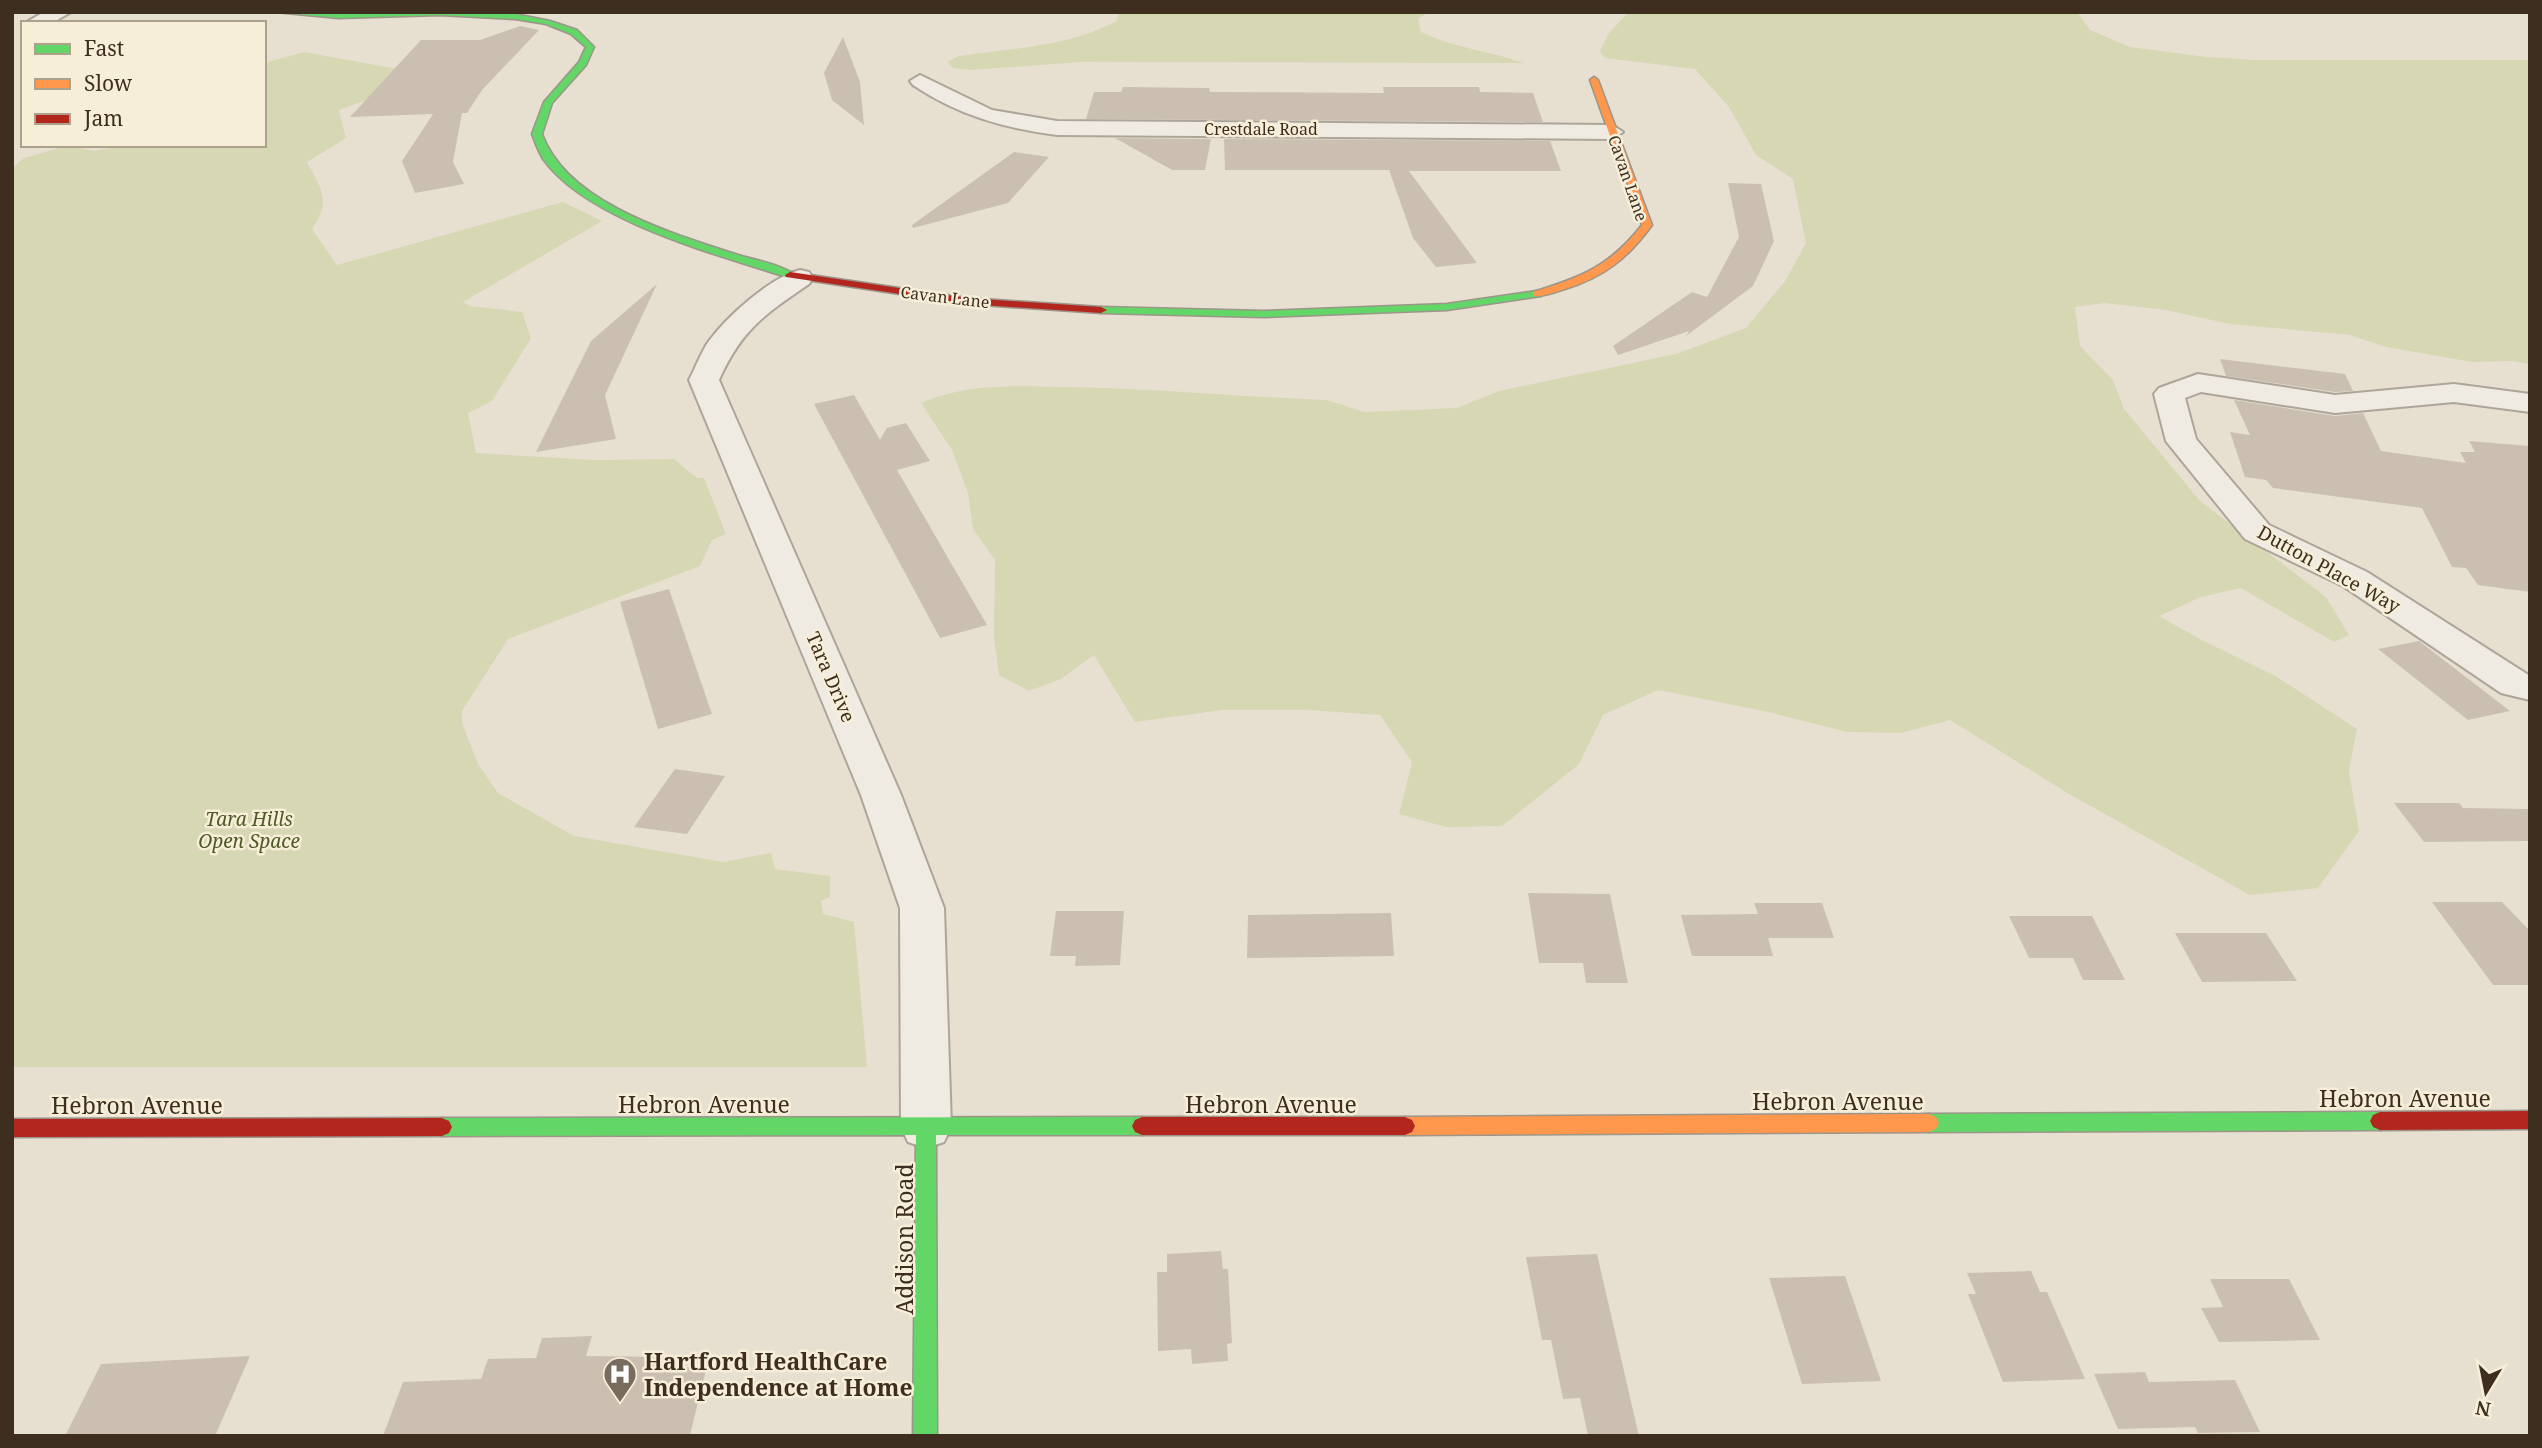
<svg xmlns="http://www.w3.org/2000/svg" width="2542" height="1448" font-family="'Noto Serif',serif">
<rect width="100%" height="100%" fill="#e7e0d1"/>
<g fill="#d6d7b3">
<path d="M1118,12H1428L1418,19L1421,32C1454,48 1490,51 1524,63L1081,62L971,70L953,68L947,62L959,56C1013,48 1067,47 1117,21Z"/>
<path d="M1629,12H2077L2090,30L2130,47L2206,57L2256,60H2530V364L2512,361L2472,362L2386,347L2350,335L2230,324L2166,310L2105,303L2075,307L2080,346L2113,380L2124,409L2200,501L2326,597L2349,635L2334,642L2241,588L2201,597L2159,616L2200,639L2277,677L2357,729L2349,771L2359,831L2318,888L2250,895L2069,794L1950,720L1901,733L1847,732L1768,712L1658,690L1603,715L1579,764L1502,826L1446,827L1399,814L1412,762L1380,715L1308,710H1222L1135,722L1094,655L1061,679L1029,691L999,675L994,637L995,560L973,529L968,493L952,450L921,403C967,383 1015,386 1064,387C1152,388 1239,397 1327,400L1364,412L1457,408L1499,391L1676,354L1746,328L1785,281L1806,243L1793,179L1756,155L1729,107L1695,69L1605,58L1600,51L1609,33Z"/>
<path d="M304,52L420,73L372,98L339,110L346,138L307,162C321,189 332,201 312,229L337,265L563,202L602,221L463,302L470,306L522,312L531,338L492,401L468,413L476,453L595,460L674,459L697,478H704L726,534L712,540L700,566L508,639L462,711V723L478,764L498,793L574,836L723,862L771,853L775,869L830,876V897L821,901L823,914L854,922L867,1067H12V168L24,158L59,148H82L93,151L127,145H264V63Z"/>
</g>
<g fill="#cbbfb2">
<path d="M520,26L539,30L482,90L467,113H462L453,162L464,184L415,193L402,161L433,114L350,117L421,40H480Z"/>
<path d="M843,37L860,82L864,125L832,100L824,73Z"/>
<path d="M1123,87L1209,88L1210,92L1384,93L1383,87H1479L1480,92L1533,93L1543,122L1086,119L1094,92H1121Z"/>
<path d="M1115,138L1211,139L1205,170H1172Z"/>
<path d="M1224,139L1550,141L1561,171H1409L1477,263L1436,267L1413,238L1389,170H1225Z"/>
<path d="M1014,152L1049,157L1008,203L913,228L912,225Z"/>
<path d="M1728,183L1761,184L1774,241L1753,286L1686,336L1689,331L1618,355L1613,346L1692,292L1707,297L1739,237Z"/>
<path d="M657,284L605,395L616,439L536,452L591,341Z"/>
<path d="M2220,359L2345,374L2353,391L2335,392L2226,376Z"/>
<path d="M854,395L880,440L887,428L906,423L930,461L897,470L987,625L940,638L814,404Z"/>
<path d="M2234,400L2335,416L2363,413L2381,451L2466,463L2460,452H2475L2469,441L2530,446V592L2478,585L2466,568L2452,567L2422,508L2273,488L2266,480L2245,477L2230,432L2250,435Z"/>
<path d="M669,589L712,714L658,729L620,602Z"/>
<path d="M2419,641L2510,711L2468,720L2378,649Z"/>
<path d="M675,769L725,776L687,834L634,827Z"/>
<path d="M2394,803H2459L2463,808L2530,809V841L2424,842Z"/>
<path d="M1528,893L1610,894L1628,983H1586L1583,963H1539Z"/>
<path d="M2432,902H2502L2530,931V985H2493Z"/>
<path d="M1754,903H1822L1834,938H1768L1773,956H1692L1681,915L1758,914Z"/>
<path d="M1056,911H1124L1120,965L1075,966L1076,956H1050Z"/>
<path d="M1391,913L1394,956L1247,958L1248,915Z"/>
<path d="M2009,916H2092L2125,980H2083L2073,958H2029Z"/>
<path d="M2175,933H2266L2297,981L2202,982Z"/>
<path d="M1221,1251L1223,1269H1228L1232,1343L1227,1344L1228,1361L1192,1364L1191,1349L1158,1351L1157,1272H1167V1254Z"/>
<path d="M1597,1254L1639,1436H1588L1580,1398L1563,1399L1551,1340H1542L1526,1257Z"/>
<path d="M2031,1271L2040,1292H2047L2085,1379L2003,1382L1968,1294H1976L1967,1273Z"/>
<path d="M1845,1276L1881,1381L1802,1384L1769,1278Z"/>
<path d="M2210,1279H2289L2320,1340L2219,1342L2201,1308L2223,1307Z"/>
<path d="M592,1336L586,1356L669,1357L666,1368L707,1366L690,1435L383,1436L403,1382L481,1379L488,1359L536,1358L542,1338Z"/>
<path d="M250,1356L215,1436H65L101,1364Z"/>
<path d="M2145,1372L2149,1382L2235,1380L2260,1432L2198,1433L2195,1427L2118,1429L2094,1374Z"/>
</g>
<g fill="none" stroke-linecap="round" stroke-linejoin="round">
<defs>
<g id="street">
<path d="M44,12H71L52,23H25Z"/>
<path d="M920,75L992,110L1057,121L1612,125L1623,132L1612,139L1057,135C1003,128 958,115 913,85L910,81Z"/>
<path d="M800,270L809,272L813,278L809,284C764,315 742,329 719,380L901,795L944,908L951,1127L944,1142L926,1148L908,1142L901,1127L900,908L861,795L689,380C696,367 701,352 709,341C727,316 771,277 800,270Z"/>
<path d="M2198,374L2335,395L2454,384L2530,394V412L2454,402L2335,413L2201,392L2185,398L2196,439L2269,525L2367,572L2530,676V700L2501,693L2343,586L2245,539L2166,441L2154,394L2159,388Z"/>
</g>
<g id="fast">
<path d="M275,12L515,14L550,21L577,30L594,47L586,65L552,103L542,134C567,203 671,233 735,254C754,260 780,264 795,275L786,277C716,254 587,221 543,159C538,151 535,142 532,134L544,102L579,62L586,47L571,34L546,24L515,19L440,15L339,18Z"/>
<path d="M1537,291L1542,294L1541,296L1447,310L1263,317L1101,313L1095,310L1101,307L1263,311L1447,304Z"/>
<path d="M2380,1112L2387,1115L2390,1121L2387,1127L2380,1130L1929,1132L1922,1129L1919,1123L1922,1117L1929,1114Z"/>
<path d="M1142,1117L1149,1120L1152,1126L1149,1132L1142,1135H936L937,1436H913L916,1135L442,1136L435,1133L432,1127L435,1121L442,1118Z"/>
</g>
<g id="slow">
<path d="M1594,77L1598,80L1652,225C1628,258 1604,277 1565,289C1555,292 1544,297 1533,296V292C1582,277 1610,266 1642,225L1590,80Z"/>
<path d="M1929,1114L1936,1117L1939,1123L1936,1129L1929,1132L1405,1135L1398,1132L1395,1126L1398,1120L1405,1117Z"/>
</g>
<g id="jam">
<path d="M790,272L967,298L1101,307L1107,310L1101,313L967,304L786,277L785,275Z"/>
<path d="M2530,1111V1129L2380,1130L2373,1127L2370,1121L2373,1115L2380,1112Z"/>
<path d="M1142,1117H1405L1412,1120L1415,1126L1412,1132L1405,1135H1142L1135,1132L1132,1126L1135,1120Z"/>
<path d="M442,1118L449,1121L452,1127L449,1133L442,1136L12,1137V1119Z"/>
</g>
</defs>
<use href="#street" stroke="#ada599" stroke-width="4"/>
<use href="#fast" stroke="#9c958a" stroke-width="3"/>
<use href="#slow" stroke="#9c958a" stroke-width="3"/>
<use href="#jam" stroke="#9c958a" stroke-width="3"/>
<use href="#street" fill="#efebe3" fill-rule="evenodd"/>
<use href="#fast" fill="#63d668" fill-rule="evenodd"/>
<use href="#slow" fill="#ff974d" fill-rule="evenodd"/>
<use href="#jam" fill="#b3261e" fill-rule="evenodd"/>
</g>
<defs>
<symbol id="hospital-pin" viewBox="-11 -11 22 30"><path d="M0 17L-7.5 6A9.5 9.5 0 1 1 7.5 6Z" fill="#786c5e" stroke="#f7eed8"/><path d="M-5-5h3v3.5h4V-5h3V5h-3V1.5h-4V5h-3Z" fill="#fff"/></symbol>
</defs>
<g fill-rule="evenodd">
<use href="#hospital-pin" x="601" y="1355" width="38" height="52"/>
</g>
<g text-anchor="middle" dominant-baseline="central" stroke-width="5" stroke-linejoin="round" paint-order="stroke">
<g font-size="16" fill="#3d2e20" stroke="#f7eed8">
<text x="1261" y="129">Crestdale Road</text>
<text transform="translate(1628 178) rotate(71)">Cavan Lane</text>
<text transform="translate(945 297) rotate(7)">Cavan Lane</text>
</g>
<g font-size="19" fill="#3d2e20" stroke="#f7eed8">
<text transform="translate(2329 569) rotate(29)">Dutton Place Way</text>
<text transform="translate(831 677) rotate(67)">Tara Drive</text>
</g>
<g font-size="19" font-style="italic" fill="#4d5a26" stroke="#f7eed8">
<text x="249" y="819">Tara Hills<tspan x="249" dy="22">Open Space</tspan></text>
</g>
<g font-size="23" fill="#3d2e20" stroke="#f7eed8">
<text x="2405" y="1098">Hebron Avenue</text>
<text x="1838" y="1101">Hebron Avenue</text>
<text x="704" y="1104">Hebron Avenue</text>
<text x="1271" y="1104">Hebron Avenue</text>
<text x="137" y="1105">Hebron Avenue</text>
<text transform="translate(904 1239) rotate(-90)">Addison Road</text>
</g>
<g font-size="23" font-weight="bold" fill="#3d2e20" stroke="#f7eed8" text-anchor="start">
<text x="644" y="1361">Hartford HealthCare<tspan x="644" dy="26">Independence at Home</tspan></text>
</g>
</g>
<rect width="2542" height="1448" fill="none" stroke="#3d2e20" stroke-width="28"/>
<rect x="21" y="21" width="245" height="126" fill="#f7eed8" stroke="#ada18e" stroke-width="2"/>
<rect x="35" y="44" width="35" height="10" fill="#63d668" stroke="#ada18e" stroke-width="2"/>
<text x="84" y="56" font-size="21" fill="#3d2e20">Fast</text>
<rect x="35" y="79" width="35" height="10" fill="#ff974d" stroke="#ada18e" stroke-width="2"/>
<text x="84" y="91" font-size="21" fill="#3d2e20">Slow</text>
<rect x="35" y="114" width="35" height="10" fill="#b3261e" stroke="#ada18e" stroke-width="2"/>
<text x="84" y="126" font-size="21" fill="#3d2e20">Jam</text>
<g transform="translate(2486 1392) rotate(190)" stroke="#f7eed8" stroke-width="5" paint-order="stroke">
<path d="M0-5L12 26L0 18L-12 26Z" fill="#3d2e20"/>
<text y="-10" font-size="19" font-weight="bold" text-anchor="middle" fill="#3d2e20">N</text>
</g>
</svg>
